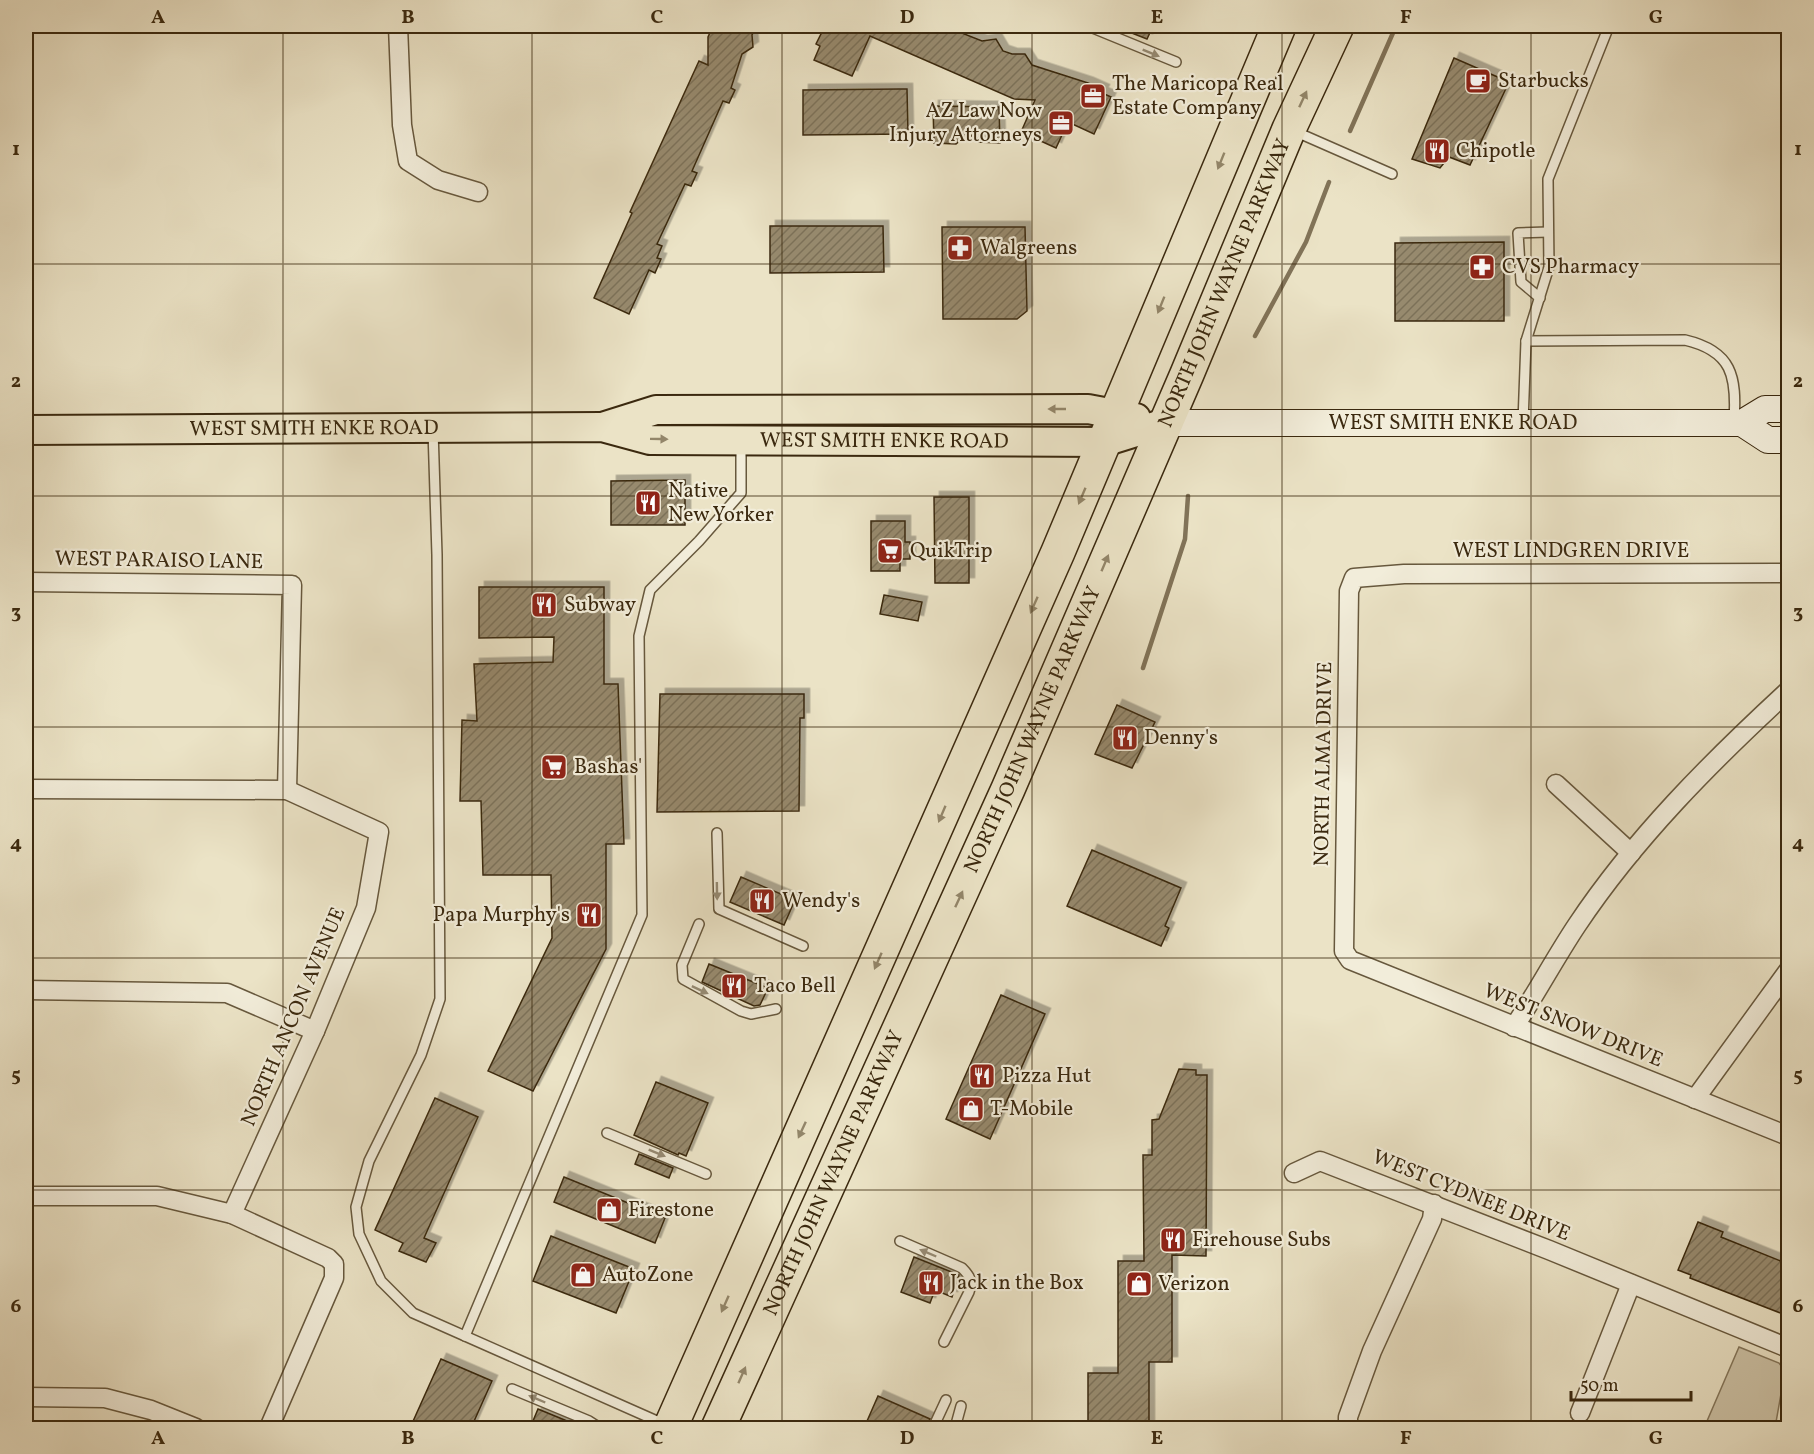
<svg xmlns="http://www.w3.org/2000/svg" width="1814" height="1454" font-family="Vollkorn,serif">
<defs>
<pattern id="building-hatch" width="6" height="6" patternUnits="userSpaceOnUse" patternTransform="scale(1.5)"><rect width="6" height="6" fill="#978a6e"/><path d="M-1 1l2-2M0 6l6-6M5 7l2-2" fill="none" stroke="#7c7159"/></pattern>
<filter id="shadow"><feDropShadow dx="5.5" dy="-5.5" stdDeviation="0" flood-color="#0004"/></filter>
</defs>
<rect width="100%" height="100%" fill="#ebe3c6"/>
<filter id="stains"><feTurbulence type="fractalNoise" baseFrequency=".00333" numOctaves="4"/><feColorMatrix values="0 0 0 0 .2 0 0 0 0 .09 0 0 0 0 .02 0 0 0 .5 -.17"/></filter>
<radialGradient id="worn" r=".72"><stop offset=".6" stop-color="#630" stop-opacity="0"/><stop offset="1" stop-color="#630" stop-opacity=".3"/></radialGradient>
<path fill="#cdc3a7" stroke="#84765b" stroke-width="1.5" d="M1739,1347L1779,1363L1785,1371L1775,1428H1704Z"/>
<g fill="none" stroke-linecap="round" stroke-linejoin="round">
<g stroke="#817358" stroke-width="4.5">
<path d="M1350,131L1396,26"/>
<path d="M1255,336L1306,242L1329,182"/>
<path d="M1143,668L1185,539L1188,496"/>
</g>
</g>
<g fill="url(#building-hatch)" stroke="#3b290f" stroke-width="1.5" filter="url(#shadow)">
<path d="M713,26H756L752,35L753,47L742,54L731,88L735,90L729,103L723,101L692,171L697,173L691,186L685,184L657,244L662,246L657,258L661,259L655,273L649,270L629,314L594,298L632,213L630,212L699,61L708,65V37Z"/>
<path d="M831,26H957L954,30L982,41L996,39L1003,51L1012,54H1025L1032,65L1088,83L1104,90L1102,93L1111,97L1094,134L1068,122L1056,148L1021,132L1035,100L1014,99L870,36L852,76L814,60L820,46L816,44L823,30L829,32Z"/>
<path d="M1114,26H1153L1147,39Z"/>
<path d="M1454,58L1509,82L1470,165L1449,157L1440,168L1412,159Z"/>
<path d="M899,89H907L908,134L803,135V90Z"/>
<path d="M933,106L999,107L1000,143L977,142L969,133L956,144L934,143Z"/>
<path d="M770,226H883L884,272L770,273Z"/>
<path d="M942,227H1025L1027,311L1017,319H943Z"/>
<path d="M1504,242V321H1395V243Z"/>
<path d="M685,480V525H611V481Z"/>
<path d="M934,497H969V583H935Z"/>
<path d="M871,521H905V542H910V559H900V571H871Z"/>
<path d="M479,587H604V684H618L624,844H606V949L533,1091L488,1071L552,938L551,875H483L481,801H460L462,720L477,721L474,664L553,662L554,637L479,638Z"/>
<path d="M884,595L922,602L918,621L880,614Z"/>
<path d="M660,694H804V718H800L799,811L657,812Z"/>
<path d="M1117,705L1155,722L1132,768L1095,754Z"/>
<path d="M1092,850L1181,888L1165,926L1169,928L1161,946L1067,906Z"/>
<path d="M741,877L795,900L784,925L730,902Z"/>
<path d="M709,964L768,988L760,1005L754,1006L702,982Z"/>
<path d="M1001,995L1045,1014L990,1139L946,1119Z"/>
<path d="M1179,1069L1196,1070V1075H1207L1206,1256L1172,1255V1362H1149V1428H1088V1373H1118V1261H1144L1143,1155H1152V1120L1159,1119Z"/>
<path d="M656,1082L708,1103L686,1156L679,1153L678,1155L634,1135Z"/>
<path d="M435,1098L478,1117L424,1238L436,1243L426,1262L399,1251L403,1243L375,1230Z"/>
<path d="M639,1154L673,1168L669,1178L635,1164Z"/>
<path d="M564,1177L665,1218L655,1243L554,1202Z"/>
<path d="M1698,1222L1723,1232L1721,1237L1788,1264V1316L1690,1278L1691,1275L1678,1270Z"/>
<path d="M551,1236L634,1269L616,1313L533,1281Z"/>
<path d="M914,1257L959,1275L952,1297L935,1290L930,1303L901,1292Z"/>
<path d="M441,1359L492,1381L471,1428H410Z"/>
<path d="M878,1396L930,1419L926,1428H864Z"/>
<path d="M538,1409L584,1428H530Z"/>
</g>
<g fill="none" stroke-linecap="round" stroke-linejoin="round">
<defs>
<g id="lane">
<path d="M1088,26L1176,62"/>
<path d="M1294,131L1392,174"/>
<path d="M1540,298L1521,282L1518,233L1548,232"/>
<path d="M1526,341L1685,340C1732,351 1737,376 1734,421"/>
<path d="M1523,422L1526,341L1549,267L1548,179L1609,26"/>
<path d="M433,430L437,555L440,999L421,1055L369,1161L356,1207L359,1234L381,1281L413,1313L666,1425"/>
<path d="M717,833L719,909L803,946"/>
<path d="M699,924L682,965L683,979L741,1011L751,1014L776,1009"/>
<path d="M607,1133L706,1174"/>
<path d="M900,1241L962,1268C970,1276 973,1281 969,1292L944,1342"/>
<path d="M465,1336L642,915L639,636L650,590L699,541L741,493V443"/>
<path d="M512,1389L589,1421L600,1428"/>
<path d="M933,1428L946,1400"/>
<path d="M955,1428L961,1406"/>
</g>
<g id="street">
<path d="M398,26L402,125L408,161L438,180L478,192"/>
<path d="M1788,573L1404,574L1354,578L1349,591L1344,951L1350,960L1788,1136"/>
<path d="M26,582L292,585L287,790"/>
<path d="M1556,784L1631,853"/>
<path d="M26,789L287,790L379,832L366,908L315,1031L232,1214"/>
<path d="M26,990L227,993L315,1031"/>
<path d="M1514,1027C1536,994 1555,958 1577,925C1635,838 1711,762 1788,691"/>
<path d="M1695,1099L1788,971"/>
<path d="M1294,1173L1320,1161L1549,1250L1788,1348"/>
<path d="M26,1196H157L232,1214L328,1258L334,1264V1278L269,1428"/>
<path d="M26,1397L105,1398L151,1410L196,1428"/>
<path d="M1580,1413L1631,1284"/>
<path d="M1348,1428V1417L1372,1351L1432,1219L1434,1204"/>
</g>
<g id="secondary">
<path id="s1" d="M1165,423H1742L1765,409H1788"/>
<path d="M1742,423L1768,440H1788"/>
</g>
<g id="primary">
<path d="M602,427L656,410L1088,409L1136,418"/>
<path id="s2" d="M26,430L602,427L650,440L1104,442L1165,423"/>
</g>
<g id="highway">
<path d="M670,1428L1058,552L1279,26"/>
<path id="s3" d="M718,1428L1008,789L1187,374L1289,129L1337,26"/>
</g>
</defs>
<use href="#lane" stroke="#67583d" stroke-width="12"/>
<use href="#street" stroke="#67583d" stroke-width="21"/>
<use href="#secondary" stroke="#3b290f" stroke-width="28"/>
<use href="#primary" stroke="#3b290f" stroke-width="32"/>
<use href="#highway" stroke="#3b290f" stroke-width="36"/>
<use href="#lane" stroke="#f2edda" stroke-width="9"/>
<use href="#street" stroke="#f2edda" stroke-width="18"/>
<use href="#secondary" stroke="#f2edda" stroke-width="26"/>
<use href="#primary" stroke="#ebe3c6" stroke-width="28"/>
<use href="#highway" stroke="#ebe3c6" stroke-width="33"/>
</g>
<defs><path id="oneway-solid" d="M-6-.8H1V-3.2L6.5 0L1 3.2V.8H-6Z" transform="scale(1.5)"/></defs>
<g fill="#968b74">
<use href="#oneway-solid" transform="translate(1151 53) rotate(22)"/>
<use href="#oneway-solid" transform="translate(717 891) rotate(89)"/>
<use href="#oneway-solid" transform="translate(700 990) rotate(25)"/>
<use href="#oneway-solid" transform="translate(657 1153) rotate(22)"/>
<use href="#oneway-solid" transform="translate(928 1253) rotate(-157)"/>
<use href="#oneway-solid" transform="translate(537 1399) rotate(-157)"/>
</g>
<g fill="#93866a">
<use href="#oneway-solid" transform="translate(1303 99) rotate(-65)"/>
<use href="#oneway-solid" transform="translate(1221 161) rotate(112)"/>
<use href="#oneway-solid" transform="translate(1161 305) rotate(112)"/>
<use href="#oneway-solid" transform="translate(1057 409) rotate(180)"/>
<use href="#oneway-solid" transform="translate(659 439) rotate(1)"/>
<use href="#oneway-solid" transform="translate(1082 496) rotate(113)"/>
<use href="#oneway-solid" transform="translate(1105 563) rotate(-67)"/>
<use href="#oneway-solid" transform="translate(1034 605) rotate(114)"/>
<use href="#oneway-solid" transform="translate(942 814) rotate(113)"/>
<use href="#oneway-solid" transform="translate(959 899) rotate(-65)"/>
<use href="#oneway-solid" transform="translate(878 961) rotate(114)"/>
<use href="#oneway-solid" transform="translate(802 1130) rotate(115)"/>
<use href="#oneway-solid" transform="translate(725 1304) rotate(114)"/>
<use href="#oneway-solid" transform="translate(742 1375) rotate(-66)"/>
</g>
<path fill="none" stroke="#3b290f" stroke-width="1.5" stroke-opacity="0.55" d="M283,26V1428M532,26V1428M782,26V1428M1032,26V1428M1282,26V1428M1531,26V1428M26,264H1788M26,496H1788M26,727H1788M26,958H1788M26,1190H1788"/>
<defs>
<symbol id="cafe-square" viewBox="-11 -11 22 22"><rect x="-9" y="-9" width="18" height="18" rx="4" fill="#8f2418" stroke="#f2edda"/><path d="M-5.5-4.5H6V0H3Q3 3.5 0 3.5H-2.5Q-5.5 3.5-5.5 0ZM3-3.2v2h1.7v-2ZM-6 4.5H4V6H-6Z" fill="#fff"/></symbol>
<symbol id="office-square" viewBox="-11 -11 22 22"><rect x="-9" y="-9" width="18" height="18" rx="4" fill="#8f2418" stroke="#f2edda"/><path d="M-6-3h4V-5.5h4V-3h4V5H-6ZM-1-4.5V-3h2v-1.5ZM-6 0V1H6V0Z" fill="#fff"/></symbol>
<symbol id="restaurant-square" viewBox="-11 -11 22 22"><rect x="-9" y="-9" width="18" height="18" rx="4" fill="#8f2418" stroke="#f2edda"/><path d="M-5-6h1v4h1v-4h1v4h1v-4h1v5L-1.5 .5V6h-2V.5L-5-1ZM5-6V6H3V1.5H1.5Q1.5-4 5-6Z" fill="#fff"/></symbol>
<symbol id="pharmacy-square" viewBox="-11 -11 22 22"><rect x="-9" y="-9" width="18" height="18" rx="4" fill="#8f2418" stroke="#f2edda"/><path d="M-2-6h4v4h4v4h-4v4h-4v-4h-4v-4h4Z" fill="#fff"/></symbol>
<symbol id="supermarket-square" viewBox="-11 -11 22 22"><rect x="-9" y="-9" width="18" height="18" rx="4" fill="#8f2418" stroke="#f2edda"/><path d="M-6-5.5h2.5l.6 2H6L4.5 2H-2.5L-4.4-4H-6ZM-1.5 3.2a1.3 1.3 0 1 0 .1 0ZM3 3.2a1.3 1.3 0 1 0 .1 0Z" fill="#fff"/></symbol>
<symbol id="shop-square" viewBox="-11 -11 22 22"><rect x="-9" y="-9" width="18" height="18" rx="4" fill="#8f2418" stroke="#f2edda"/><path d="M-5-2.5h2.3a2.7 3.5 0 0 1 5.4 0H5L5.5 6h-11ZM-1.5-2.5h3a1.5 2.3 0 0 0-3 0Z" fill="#fff"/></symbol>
</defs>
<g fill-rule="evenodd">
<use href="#cafe-square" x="1463" y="66" width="30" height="30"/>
<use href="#office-square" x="1078" y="81" width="30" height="30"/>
<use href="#office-square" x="1046" y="108" width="30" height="30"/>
<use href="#restaurant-square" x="1422" y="136" width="30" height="30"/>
<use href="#pharmacy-square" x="945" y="233" width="30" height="30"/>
<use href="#pharmacy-square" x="1467" y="252" width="30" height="30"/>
<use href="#restaurant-square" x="633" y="488" width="30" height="30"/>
<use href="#supermarket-square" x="875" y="536" width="30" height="30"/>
<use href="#restaurant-square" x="529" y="590" width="30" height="30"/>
<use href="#restaurant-square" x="1110" y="723" width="30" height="30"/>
<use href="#supermarket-square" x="539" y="752" width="30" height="30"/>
<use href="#restaurant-square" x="747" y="886" width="30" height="30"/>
<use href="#restaurant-square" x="574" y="900" width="30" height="30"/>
<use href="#restaurant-square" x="719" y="971" width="30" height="30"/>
<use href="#restaurant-square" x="967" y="1061" width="30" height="30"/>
<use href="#shop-square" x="956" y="1094" width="30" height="30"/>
<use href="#shop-square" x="594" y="1195" width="30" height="30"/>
<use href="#restaurant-square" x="1158" y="1225" width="30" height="30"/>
<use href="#shop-square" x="568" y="1260" width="30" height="30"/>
<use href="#restaurant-square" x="916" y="1268" width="30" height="30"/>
<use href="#shop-square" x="1124" y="1269" width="30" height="30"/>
</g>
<g text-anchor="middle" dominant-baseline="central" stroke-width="4.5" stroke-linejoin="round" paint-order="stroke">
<g font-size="21" fill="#3b290f" stroke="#f2edda" text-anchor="start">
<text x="1498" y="81">Starbucks</text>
<text x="1112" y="84">The Maricopa Real<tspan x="1112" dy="24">Estate Company</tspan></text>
<text x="1042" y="111" text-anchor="end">AZ Law Now<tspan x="1042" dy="24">Injury Attorneys</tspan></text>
<text x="1456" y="151">Chipotle</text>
<text x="980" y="248">Walgreens</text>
<text x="1502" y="267">CVS Pharmacy</text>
<text x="668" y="491">Native<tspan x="668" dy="24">New Yorker</tspan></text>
<text x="910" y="551">QuikTrip</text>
<text x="564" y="605">Subway</text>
<text x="1144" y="738">Denny's</text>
<text x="574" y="767">Bashas'</text>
<text x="782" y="901">Wendy's</text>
<text x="570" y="915" text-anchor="end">Papa Murphy's</text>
<text x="754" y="986">Taco Bell</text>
<text x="1002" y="1076">Pizza Hut</text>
<text x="990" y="1109">T-Mobile</text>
<text x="628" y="1210">Firestone</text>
<text x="1192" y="1240">Firehouse Subs</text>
<text x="602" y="1275">AutoZone</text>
<text x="950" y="1283">Jack in the Box</text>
<text x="1158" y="1284">Verizon</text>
</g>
<g font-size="21" fill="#3b290f" stroke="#f2edda">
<text stroke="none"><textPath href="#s3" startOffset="1252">NORTH JOHN WAYNE PARKWAY</textPath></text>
<text stroke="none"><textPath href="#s1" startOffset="288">WEST SMITH ENKE ROAD</textPath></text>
<text stroke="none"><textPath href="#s2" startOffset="288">WEST SMITH ENKE ROAD</textPath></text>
<text stroke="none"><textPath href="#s2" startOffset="860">WEST SMITH ENKE ROAD</textPath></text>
<text x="1571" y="551">WEST LINDGREN DRIVE</text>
<text transform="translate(159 561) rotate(1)">WEST PARAISO LANE</text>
<text stroke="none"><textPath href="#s3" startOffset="766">NORTH JOHN WAYNE PARKWAY</textPath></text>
<text transform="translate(1324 764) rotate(-89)">NORTH ALMA DRIVE</text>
<text transform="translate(294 1017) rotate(-67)">NORTH ANCON AVENUE</text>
<text transform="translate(1573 1026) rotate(22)">WEST SNOW DRIVE</text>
<text stroke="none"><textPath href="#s3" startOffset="280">NORTH JOHN WAYNE PARKWAY</textPath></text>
<text transform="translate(1471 1196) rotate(22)">WEST CYDNEE DRIVE</text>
</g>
</g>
<rect width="1814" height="1454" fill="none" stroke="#ebe3c6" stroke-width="66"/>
<path d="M1571 1391v9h120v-9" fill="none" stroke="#3b290f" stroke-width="3"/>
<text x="1580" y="1391" font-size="18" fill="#3b290f" stroke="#f2edda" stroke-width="4.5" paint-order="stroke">50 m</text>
<rect x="33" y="33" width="1748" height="1388" fill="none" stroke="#3b290f" stroke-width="2"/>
<g font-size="20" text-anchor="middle" font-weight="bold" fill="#3b290f">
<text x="158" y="23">A</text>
<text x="408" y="23">B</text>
<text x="657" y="23">C</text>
<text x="907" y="23">D</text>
<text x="1157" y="23">E</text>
<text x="1406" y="23">F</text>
<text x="1656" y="23">G</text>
<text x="16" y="155">1</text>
<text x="1798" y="155">1</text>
<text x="16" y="387">2</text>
<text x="1798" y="387">2</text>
<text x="16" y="618">3</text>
<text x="1798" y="618">3</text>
<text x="16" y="849">4</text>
<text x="1798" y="849">4</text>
<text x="16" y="1081">5</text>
<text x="1798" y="1081">5</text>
<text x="16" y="1312">6</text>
<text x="1798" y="1312">6</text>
<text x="158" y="1444">A</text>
<text x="408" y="1444">B</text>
<text x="657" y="1444">C</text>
<text x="907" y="1444">D</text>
<text x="1157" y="1444">E</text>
<text x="1406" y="1444">F</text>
<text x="1656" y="1444">G</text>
</g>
<rect width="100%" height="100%" filter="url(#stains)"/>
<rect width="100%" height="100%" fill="url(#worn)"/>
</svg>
